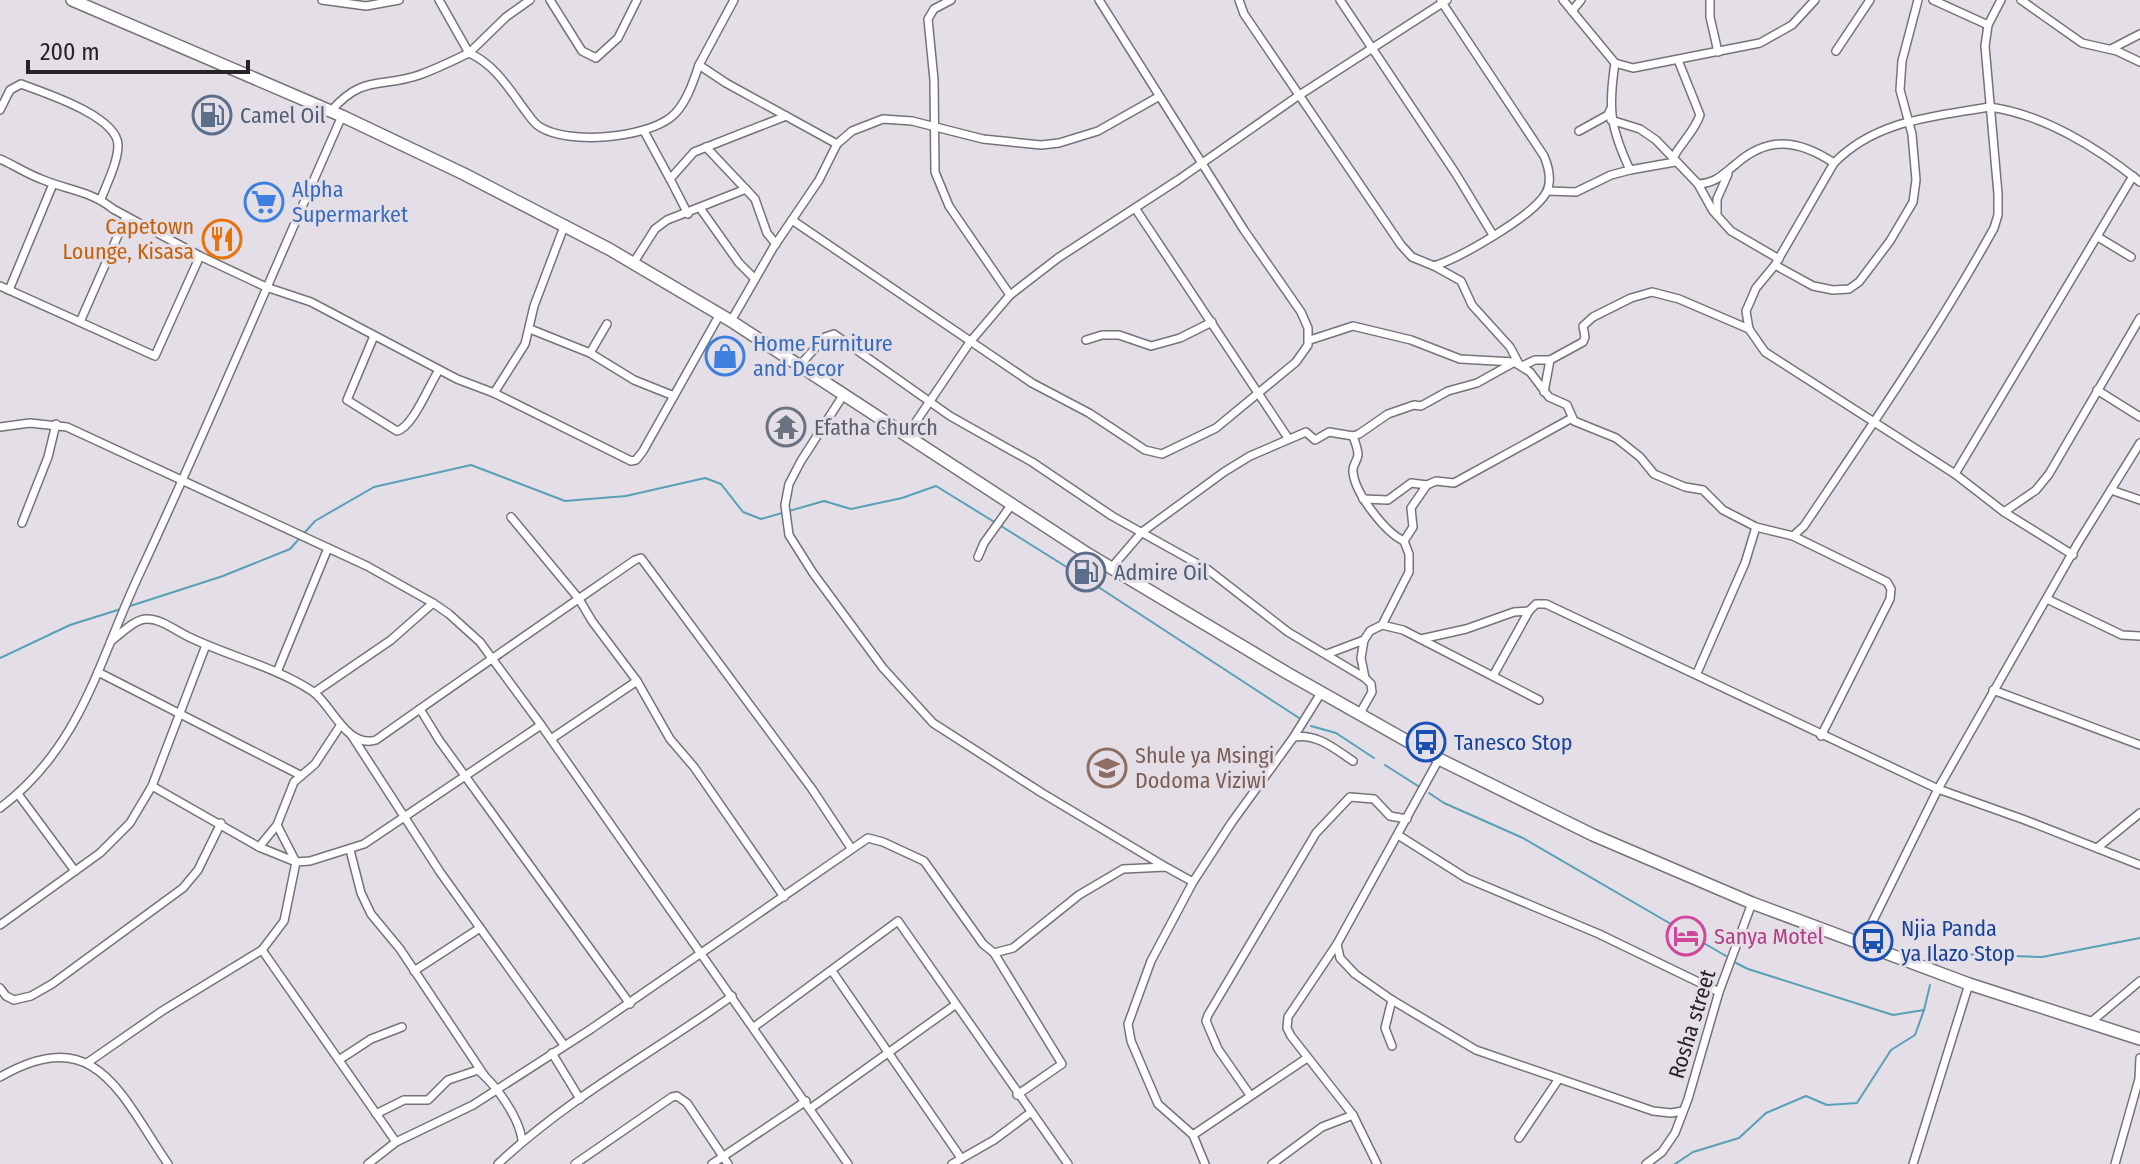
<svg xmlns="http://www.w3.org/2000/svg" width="2140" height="1164" font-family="'Fira Sans Condensed',sans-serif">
<rect width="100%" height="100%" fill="#e4dee7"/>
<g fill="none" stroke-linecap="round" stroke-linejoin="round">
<g stroke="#57a0b6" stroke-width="2">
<path d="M1001,526L1073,571"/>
<path d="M1083,577L1299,718"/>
<path d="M127,607L223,576L290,549L315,521L374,487L471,465L565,501L626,496L705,478L721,484L743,512L761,519L824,501L851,509L902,498L936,486L996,523"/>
<path d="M0,658L70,625L121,609"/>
<path d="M1311,726L1336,733L1374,758"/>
<path d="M1385,765L1418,786"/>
<path d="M1429,793L1444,803L1523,838L1726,956"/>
<path d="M1736,963L1748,969L1893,1015L1924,1010L1930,985"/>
<path d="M1936,965L1937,961L1960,954L2042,957L2140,938"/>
<path d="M1675,1164L1693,1152L1739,1138L1766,1113L1806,1096L1827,1105L1857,1103L1891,1050L1915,1035L1924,1010"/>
</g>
<defs>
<g id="minor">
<path d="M322,0L366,6L399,0"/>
<path d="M439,0L469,53L506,17L530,0"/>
<path d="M550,0L582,51L596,58L618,38L637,0"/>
<path d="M734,0L699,65L726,83L837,144"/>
<path d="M951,0L934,9L928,19L934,80L935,172L949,206L1010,295"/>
<path d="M1239,0L1244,14L1401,245L1412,257L1434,266C1460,258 1533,216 1546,193C1552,182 1549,168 1544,156L1441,1"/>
<path d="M1340,0L1456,174L1493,235"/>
<path d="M1563,0L1615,63L1633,68L1760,43L1792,25L1815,0"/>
<path d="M1710,0V17L1718,52"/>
<path d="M1933,0L1988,25"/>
<path d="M2021,0L2082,43L2117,51L2140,62"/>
<path d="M1572,11L1581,0"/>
<path d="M2111,49L2140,34"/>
<path d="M1836,51L1870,0"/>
<path d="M0,110L10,90L21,84C45,93 117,116 118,145C118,162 107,183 101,199"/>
<path d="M331,111C364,73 382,89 422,74C438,68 454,60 469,53C494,64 508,87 524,109C529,115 533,123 540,127C569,145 643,138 670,118C685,107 693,83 699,65"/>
<path d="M1611,120L1640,129L1656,140L1698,184L1713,211L1731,231L1779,259"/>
<path d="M644,131L670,179"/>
<path d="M1579,131L1608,115L1610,110"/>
<path d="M706,147L755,199L767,233L776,244"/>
<path d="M1673,158C1681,143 1694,132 1700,115L1678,60"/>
<path d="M0,159C14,165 27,174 41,179C67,190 91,191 113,209L200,256L266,287L311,302L457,379L494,393L631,461L636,460L643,451L720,314"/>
<path d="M1630,170L1675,162"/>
<path d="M1698,184C1716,183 1722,175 1736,164C1769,135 1799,140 1834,163"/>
<path d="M1548,191L1576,192L1611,175L1630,170C1610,127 1608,109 1615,63"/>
<path d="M700,208L739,263L755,279"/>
<path d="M1135,208L1288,438"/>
<path d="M688,214L670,179L694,152L786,116"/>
<path d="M1717,215V199L1728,174"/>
<path d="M792,220L1032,383L1089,413L1145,450L1162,454L1216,428L1296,362L1308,345V328L1301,312L1244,230L1099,0"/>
<path d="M2098,237L2131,257"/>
<path d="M634,262L655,229L667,220L746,189"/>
<path d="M1775,265L1813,286L1833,290L1849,289L1859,282L1890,241L1913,202L1916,180L1912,134L1900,90L1902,61L1918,0"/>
<path d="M1434,266L1461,281L1472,305L1510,347L1519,364"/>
<path d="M0,286L155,356L200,256"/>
<path d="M9,290L53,184"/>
<path d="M731,321L773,248L819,180L837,144L852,131L883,119L912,121L983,139L1041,145L1059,143L1098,131L1158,97"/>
<path d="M80,322L126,217"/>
<path d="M530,329L590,353L634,380L674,396"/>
<path d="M374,336L347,400L397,431C413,427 429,385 439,370"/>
<path d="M1086,340L1102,335H1119L1151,346L1180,338L1212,322"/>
<path d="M1310,340L1353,326L1411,340L1460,359L1514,362L1530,372L1549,397L1567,405L1574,421L1616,438L1640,457L1654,474L1685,487L1703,490L1723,510L1756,527L1793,536L1887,582L1891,589L1890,599L1821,736"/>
<path d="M590,353L607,324"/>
<path d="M800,365L825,337L834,334L950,416L1032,462L1112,516L1207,569L1288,632L1365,678"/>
<path d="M1522,366L1535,360H1550"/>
<path d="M2097,390L2140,417"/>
<path d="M1544,392L1550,360L1583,342L1585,337L1583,326L1593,317L1631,298L1652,292L1679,299L1749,329"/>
<path d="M494,393L525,344L534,306L565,224"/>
<path d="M844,394L801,461L789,484L785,505L789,535L813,573L883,668L933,723L1042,793L1164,866"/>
<path d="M0,427L30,423L67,427L367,566L433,603L449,614L480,642L541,725L848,1164"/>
<path d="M907,435L970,342L1010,295L1058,258L1178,180L1298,96L1447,0"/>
<path d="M1353,436C1355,442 1358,449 1358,455C1357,462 1352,465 1353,472C1355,494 1386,533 1404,541"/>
<path d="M1955,474L2133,176"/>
<path d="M2111,490L2140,500"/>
<path d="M1363,499L1388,500L1411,483L1427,485L1436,481L1454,483L1572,418"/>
<path d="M2004,512L2036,490L2049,474L2140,318"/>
<path d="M511,517L579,599L592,621L637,681L670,739L694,767L784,897"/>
<path d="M22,523L48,457L56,424"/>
<path d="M1793,536L1804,526C1870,428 1937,331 1994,228L1998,215V194L1985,46L1988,25L2001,0"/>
<path d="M2073,555L2004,512L1955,474L1765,352L1749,329L1746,311L1756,288L1775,265L1834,163C1876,120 1932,117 1989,107C2043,114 2098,148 2140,182"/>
<path d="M978,557L984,543L1012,504"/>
<path d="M1112,567L1142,532L1224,472L1250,456L1306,432L1315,440L1329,432L1353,436L1359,434L1388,414L1414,405L1421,406L1448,391L1477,383L1513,363"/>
<path d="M2047,599L2122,635L2140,636"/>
<path d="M1382,625L1409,572V554L1404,541L1413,527L1411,508L1427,485"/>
<path d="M1421,639L1466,629L1514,612L1529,611"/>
<path d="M111,641C121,634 134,619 147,619C161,619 175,630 187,636C227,656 274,666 312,691C331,703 346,749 376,740C462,679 548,620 635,560L641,558L812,789L851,848"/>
<path d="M1327,654L1364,640"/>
<path d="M98,672L300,775"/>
<path d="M277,672L328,548"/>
<path d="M1697,673L1745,563L1756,527"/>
<path d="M1493,676L1529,611L1536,604H1546L1938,789L2025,820L2140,865"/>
<path d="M1993,690L2140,745"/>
<path d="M315,692L391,640L433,603"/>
<path d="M420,709L439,740L630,1004"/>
<path d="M1359,715L1372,692L1371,684L1365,678L1361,658L1364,640L1370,631L1382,625L1403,630L1539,700"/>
<path d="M352,736L440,872L564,1045"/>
<path d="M1294,737C1317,733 1335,749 1353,761"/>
<path d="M551,739L637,681"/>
<path d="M152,786L259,847L296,862L310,861L364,844L541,725"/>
<path d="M18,794L75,871"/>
<path d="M0,808C81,747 98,663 138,577C209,425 274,269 342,116"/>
<path d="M1398,835L1466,878L1599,934L1719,992"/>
<path d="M259,847L277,825L294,782L315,764L340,726"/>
<path d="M2097,848L2140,813"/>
<path d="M350,850L361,893L371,914L400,949L484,1075"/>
<path d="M0,925L100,853L130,823L152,786L206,645"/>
<path d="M1337,944L1340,958L1355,974L1392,1000L1476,1050L1653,1111L1671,1113L1683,1111"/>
<path d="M1861,945L1938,789L2078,543L2140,443"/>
<path d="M262,950L396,1142"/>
<path d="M994,953L1062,1064L1017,1095"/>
<path d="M414,971L480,928"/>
<path d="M832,971L961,1158"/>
<path d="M0,988L6,996L14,1000L31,996L52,984L183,888L198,870L221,823"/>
<path d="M1392,1000L1385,1028L1392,1046"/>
<path d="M2091,1022L2140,981"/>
<path d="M754,1027L898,921L1068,1164"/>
<path d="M552,1053L580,1099"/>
<path d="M339,1060L371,1039L402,1027"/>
<path d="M87,1063L162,1011L262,950L284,921L296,862L277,825"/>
<path d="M0,1077C96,1022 120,1094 168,1164"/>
<path d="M1250,1095L1218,1049L1206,1021L1208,1015L1316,833L1350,797L1374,799L1390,816L1407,819"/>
<path d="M811,1108L955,1005"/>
<path d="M376,1114L404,1100H428L448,1080L478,1070C496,1085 519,1117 522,1140"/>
<path d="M1193,1135L1307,1058"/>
<path d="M1519,1138L1558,1080"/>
<path d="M368,1164L396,1142L473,1105L591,1029L868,838L883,842L924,861L983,944L994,953L1013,948L1079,895L1123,869L1166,867L1193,882"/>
<path d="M498,1164C568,1098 654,1052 732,996"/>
<path d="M575,1164L672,1097L677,1096L687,1103L728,1164"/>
<path d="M712,1164L806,1101"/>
<path d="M952,1164L994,1140L1030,1113"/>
<path d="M1205,1164L1193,1135L1158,1104L1131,1041L1128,1024L1151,961L1193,882L1232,822L1293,738L1321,693"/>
<path d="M1272,1164L1322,1127L1353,1115"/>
<path d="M1377,1164L1353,1115L1291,1036L1287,1028L1288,1017L1337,944L1439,759"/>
<path d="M1646,1164L1662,1152L1675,1133L1688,1099L1719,992L1752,903"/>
<path d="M1913,1164L1969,984"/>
<path d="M2115,1164L2139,1079L2140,1058"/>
</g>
<path id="trunk" d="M72,0L342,116L464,174L609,249L731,321L1088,554L1287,673L1439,759L1593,835L1752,903L1969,984L2140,1039"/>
</defs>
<use href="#minor" stroke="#77727a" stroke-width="10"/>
<use href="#trunk" stroke="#77727a" stroke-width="14"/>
<use href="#minor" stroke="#fff" stroke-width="7"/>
<use href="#trunk" stroke="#fff" stroke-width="11"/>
</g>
<defs>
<symbol id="fuel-ring" viewBox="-11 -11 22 22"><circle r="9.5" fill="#e4dee7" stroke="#5c6f8a" stroke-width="1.5"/><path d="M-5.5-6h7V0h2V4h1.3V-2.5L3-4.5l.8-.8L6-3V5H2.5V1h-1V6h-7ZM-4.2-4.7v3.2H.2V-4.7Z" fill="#5c6f8a"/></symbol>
<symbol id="supermarket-ring" viewBox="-11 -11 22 22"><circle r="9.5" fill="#e4dee7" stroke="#3f7fe0" stroke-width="1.5"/><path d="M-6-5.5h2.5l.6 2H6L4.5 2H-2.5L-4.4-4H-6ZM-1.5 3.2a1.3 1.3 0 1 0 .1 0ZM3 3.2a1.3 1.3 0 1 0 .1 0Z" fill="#3f7fe0"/></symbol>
<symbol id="restaurant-ring" viewBox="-11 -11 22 22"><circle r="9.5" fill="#e4dee7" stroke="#e8710a" stroke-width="1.5"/><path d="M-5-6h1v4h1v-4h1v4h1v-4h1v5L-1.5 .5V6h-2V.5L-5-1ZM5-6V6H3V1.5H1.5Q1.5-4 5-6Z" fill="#e8710a"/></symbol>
<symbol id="shop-ring" viewBox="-11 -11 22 22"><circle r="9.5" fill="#e4dee7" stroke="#3f7fe0" stroke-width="1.5"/><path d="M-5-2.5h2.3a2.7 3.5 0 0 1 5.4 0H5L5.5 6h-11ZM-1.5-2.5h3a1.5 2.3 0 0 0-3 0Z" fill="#3f7fe0"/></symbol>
<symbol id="temple-ring" viewBox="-11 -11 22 22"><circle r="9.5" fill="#e4dee7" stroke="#6b7280" stroke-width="1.5"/><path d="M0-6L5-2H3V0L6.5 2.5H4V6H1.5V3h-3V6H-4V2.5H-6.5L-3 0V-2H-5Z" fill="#6b7280"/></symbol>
<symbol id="bus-ring" viewBox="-11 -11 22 22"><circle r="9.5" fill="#e4dee7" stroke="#1a4fb4" stroke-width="1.5"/><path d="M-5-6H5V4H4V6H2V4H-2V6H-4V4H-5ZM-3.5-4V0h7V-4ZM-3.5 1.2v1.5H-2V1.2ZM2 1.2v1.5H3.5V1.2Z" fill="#1a4fb4"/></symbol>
<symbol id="school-ring" viewBox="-11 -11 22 22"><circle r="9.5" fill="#e4dee7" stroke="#8d6e63" stroke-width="1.5"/><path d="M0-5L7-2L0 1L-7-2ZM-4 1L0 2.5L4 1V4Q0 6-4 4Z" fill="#8d6e63"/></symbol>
<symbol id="hotel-ring" viewBox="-11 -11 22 22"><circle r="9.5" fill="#e4dee7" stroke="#d1479c" stroke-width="1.5"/><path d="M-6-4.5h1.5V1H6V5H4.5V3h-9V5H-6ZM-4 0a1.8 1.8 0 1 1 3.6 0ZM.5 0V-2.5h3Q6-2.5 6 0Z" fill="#d1479c"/></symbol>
</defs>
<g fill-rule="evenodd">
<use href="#fuel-ring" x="190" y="93" width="44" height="44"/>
<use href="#supermarket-ring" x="242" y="180" width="44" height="44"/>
<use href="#restaurant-ring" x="200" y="217" width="44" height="44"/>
<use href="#shop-ring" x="703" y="334" width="44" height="44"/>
<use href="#temple-ring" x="764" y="405" width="44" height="44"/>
<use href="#fuel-ring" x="1064" y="550" width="44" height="44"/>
<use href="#bus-ring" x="1404" y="720" width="44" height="44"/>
<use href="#school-ring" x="1085" y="746" width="44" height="44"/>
<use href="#hotel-ring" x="1664" y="914" width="44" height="44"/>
<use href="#bus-ring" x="1851" y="919" width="44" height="44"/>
</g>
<g text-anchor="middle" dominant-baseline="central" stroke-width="6" stroke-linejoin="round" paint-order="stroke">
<g font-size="22" fill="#4e5e75" stroke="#e4dee7" text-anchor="start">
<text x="240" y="115">Camel Oil</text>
<text x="1114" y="572">Admire Oil</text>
</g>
<g font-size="22" fill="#366cbe" stroke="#e4dee7" text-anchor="start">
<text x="292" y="189">Alpha<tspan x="292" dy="25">Supermarket</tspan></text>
<text x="753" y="343">Home Furniture<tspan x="753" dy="25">and Decor</tspan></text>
</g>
<g font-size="22" fill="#c56008" stroke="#e4dee7" text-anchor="end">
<text x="194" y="226">Capetown<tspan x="194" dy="25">Lounge, Kisasa</tspan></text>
</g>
<g font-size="22" fill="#5b616d" stroke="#e4dee7" text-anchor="start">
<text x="814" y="427">Efatha Church</text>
</g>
<g font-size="22" fill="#164399" stroke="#e4dee7" text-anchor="start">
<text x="1454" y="742">Tanesco Stop</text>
<text x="1901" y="928">Njia Panda<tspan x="1901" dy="25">ya Ilazo Stop</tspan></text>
</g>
<g font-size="22" fill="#785e54" stroke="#e4dee7" text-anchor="start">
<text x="1135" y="755">Shule ya Msingi<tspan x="1135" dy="25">Dodoma Viziwi</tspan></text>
</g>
<g font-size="22" fill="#b23c85" stroke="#e4dee7" text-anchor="start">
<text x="1714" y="936">Sanya Motel</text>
</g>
<g font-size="22" fill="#262427" stroke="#e4dee7">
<text transform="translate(1692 1024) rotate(-73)">Rosha street</text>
</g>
</g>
<path d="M28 60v12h220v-12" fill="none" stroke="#262427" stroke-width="4"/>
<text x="40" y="60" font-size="24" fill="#262427" stroke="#e4dee7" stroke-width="6" paint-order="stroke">200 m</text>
</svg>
